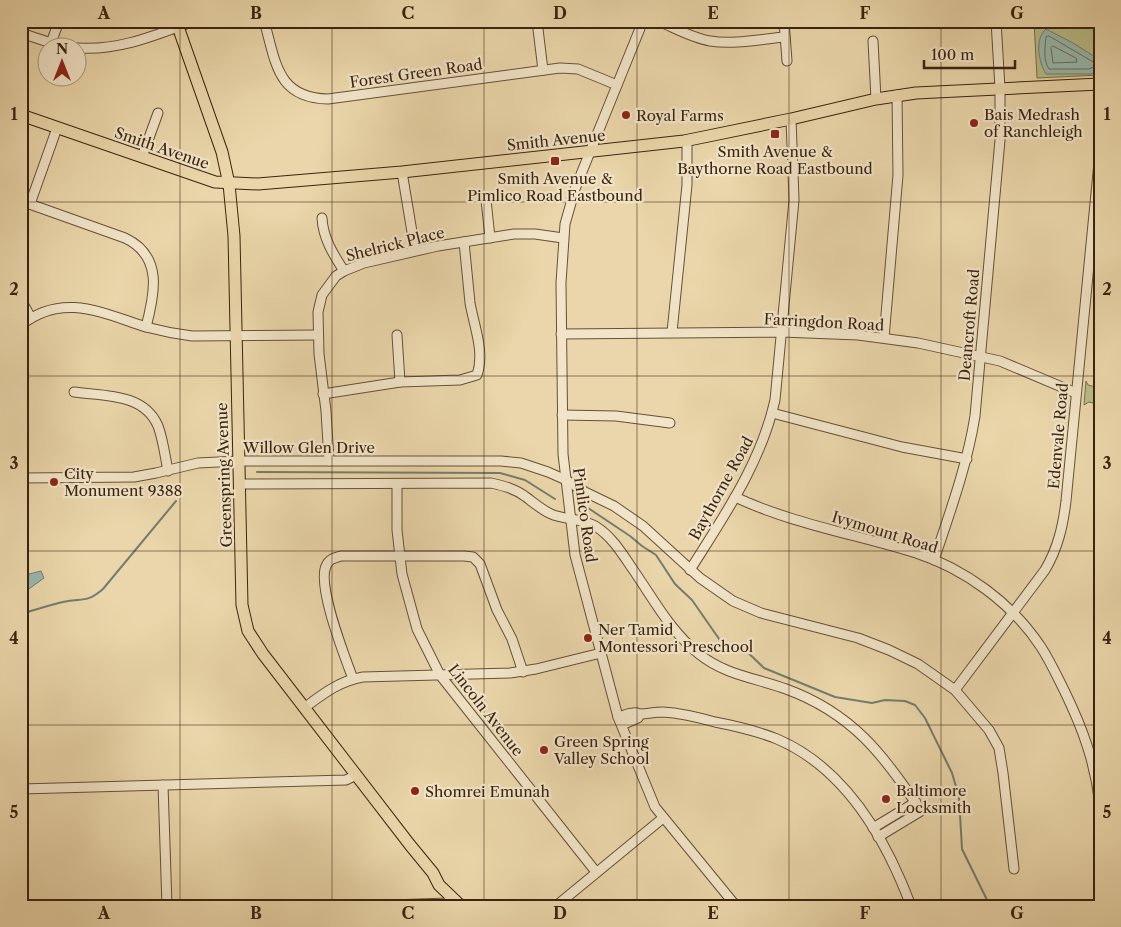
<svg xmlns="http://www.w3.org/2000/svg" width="1121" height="927" font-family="'Libre Caslon Text',serif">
<rect width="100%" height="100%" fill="#ead6aa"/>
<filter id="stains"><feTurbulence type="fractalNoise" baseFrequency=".004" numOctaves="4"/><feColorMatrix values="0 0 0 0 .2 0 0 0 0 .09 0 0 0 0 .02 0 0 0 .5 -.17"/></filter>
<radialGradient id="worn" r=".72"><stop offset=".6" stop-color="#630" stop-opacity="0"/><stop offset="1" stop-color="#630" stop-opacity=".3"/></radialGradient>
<g fill="#b9bd87" stroke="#7a704c">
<path d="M1034,21H1100V75L1037,78Z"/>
<path d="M1086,381L1088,385L1100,388V405L1089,402L1084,405Z"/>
</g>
<g fill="#98b9ae" stroke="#737d6f">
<path d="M1046,29L1073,43L1100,60V70L1091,74H1046C1039,63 1034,39 1046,29Z"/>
<path d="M41,571L44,578L26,591L21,581V576Z"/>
</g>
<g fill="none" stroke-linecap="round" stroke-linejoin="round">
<g stroke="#6a6e5f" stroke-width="1">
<path d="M1049,36L1095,63L1096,66L1089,69H1049C1043,60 1045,48 1046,37Z"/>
<path d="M1053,46L1076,58L1077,62L1053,63L1051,48Z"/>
</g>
<g stroke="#737d6f" stroke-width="2">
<path d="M257,472L500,473L525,480L555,499"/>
<path d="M588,508L630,536L642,546L656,555L675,584L692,600L724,646H741L764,668L835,697L872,703L885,700L905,701L915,705L925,718L952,773L959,797L962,849L990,906"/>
<path d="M21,614C35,610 49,605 63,602C83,598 87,603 103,589L176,501"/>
</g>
<defs>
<g id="minor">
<path d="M264,21C276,61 276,98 328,99L560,68L578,69L617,85"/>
<path d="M537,21L543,70"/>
<path d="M643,21L575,189L565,224L561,283L563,454L575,555L618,717L655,807L736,906"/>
<path d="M658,21C675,28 692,38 710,41C734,45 761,39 785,37"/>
<path d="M784,21L787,61"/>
<path d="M21,33L51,43L70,48"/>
<path d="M873,41L876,99"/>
<path d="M51,43L59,21"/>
<path d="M78,48C119,51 156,35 194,21"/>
<path d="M142,157L158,113"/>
<path d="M402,172L415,250"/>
<path d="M486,200L490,238"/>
<path d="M21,201L125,238C163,256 155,293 146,327"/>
<path d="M30,204L57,128"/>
<path d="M322,218C323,238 333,254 344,271"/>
<path d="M21,300L31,318"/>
<path d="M21,325C63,292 102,313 146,327C161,331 176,334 192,336L318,335"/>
<path d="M672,332L687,185V141"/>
<path d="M561,334L782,332L858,335L918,343L1000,361L1076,393"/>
<path d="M397,335L400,382"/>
<path d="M884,338L898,175L897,95"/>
<path d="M74,392C104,396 144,393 158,426C163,439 165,456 168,471"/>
<path d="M323,394L400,382L460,380L477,375C485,352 474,326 470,303C468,283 466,262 464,242"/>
<path d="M772,413L902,447L967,459"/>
<path d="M562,415L616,416L670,423"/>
<path d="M329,461L326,411L319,354L318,312L322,295L336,276L344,271L364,263L438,246L514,234H535L563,238"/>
<path d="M21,478L134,477L156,473L198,463L239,461H501L521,463L548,472L566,480L585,492L614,506L643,526L700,578L733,601L761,613L858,638L889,650L918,664L955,690L989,730L999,748L1003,773L1014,869"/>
<path d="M239,484L491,483C504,486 516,489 526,497C534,503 542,510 551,514C565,520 581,518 595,526C612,536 623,555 634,571C654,600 671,632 699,654C725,675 756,678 786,689C852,713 884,755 921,811L878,837"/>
<path d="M397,484V530L402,574L417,629L440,675L596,872"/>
<path d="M735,497C793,524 855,534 916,553C965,569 1012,603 1041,647C1050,661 1057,676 1064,690C1083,729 1095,762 1100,805"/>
<path d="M934,560C950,512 967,466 975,416L1000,140V88L996,21"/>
<path d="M690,570C724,516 761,463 775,400L794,200L791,119"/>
<path d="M353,679C345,657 317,587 326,566C329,559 334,558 341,556H464L473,557L480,564L497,610L512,639L523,672"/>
<path d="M955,690L1045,570C1058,548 1063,526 1066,501L1100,152"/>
<path d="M304,708C323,694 339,681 363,677L510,673L536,669L601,653"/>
<path d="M618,717C623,716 628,713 633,713C640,712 633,714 640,714C647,714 655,712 663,712C680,713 697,717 715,722C736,726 757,731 777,739C845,768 886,839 911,906"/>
<path d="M622,725L638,718L640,714"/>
<path d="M163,785L167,906"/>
<path d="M21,789L346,780L356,775"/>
<path d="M873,828L916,802"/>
<path d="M360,906L449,903"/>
<path d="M556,906L663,818"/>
</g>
<g id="major">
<path d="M176,21L222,152L229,184L234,236L242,605L248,631L263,654L410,845L433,873L439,885L461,906"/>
<path d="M21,115L215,182L258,184L402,172L684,141L791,119L876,99L916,93L1100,84"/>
</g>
</defs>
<use href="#minor" stroke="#675036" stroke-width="11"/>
<use href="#major" stroke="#3b2310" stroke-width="13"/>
<use href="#minor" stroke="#f1e4c8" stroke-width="9"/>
<use href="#major" stroke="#ead6aa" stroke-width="11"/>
</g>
<path fill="none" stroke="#3b2310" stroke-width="1" stroke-opacity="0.55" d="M180,21V906M332,21V906M484,21V906M637,21V906M789,21V906M941,21V906M21,202H1100M21,376H1100M21,551H1100M21,725H1100"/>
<g fill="#8f2418" stroke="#f1e4c8" stroke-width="2">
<circle cx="626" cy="115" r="5"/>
<circle cx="974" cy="123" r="5"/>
<rect x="770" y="129" width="10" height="10" rx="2.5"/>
<rect x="550" y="156" width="10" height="10" rx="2.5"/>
<circle cx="54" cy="482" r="5"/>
<circle cx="588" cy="638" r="5"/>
<circle cx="544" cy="750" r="5"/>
<circle cx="415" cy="791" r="5"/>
<circle cx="886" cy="799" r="5"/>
</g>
<g text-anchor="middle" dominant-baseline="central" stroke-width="4.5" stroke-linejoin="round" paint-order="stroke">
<g font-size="15" fill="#3b2310" stroke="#f1e4c8">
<text transform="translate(416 73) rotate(-8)">Forest Green Road</text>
<text transform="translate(556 140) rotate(-6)">Smith Avenue</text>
<text transform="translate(162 148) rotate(19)">Smith Avenue</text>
<text transform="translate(395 244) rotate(-14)">Shelrick Place</text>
<text transform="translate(824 322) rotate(3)">Farringdon Road</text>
<text transform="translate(969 325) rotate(-85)">Deancroft Road</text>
<text transform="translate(1058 436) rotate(-85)">Edenvale Road</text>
<text x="309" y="447">Willow Glen Drive</text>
<text transform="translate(224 475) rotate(-92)">Greenspring Avenue</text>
<text transform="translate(721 488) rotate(-61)">Baythorne Road</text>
<text transform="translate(585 515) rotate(82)">Pimlico Road</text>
<text transform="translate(885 532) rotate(17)">Ivymount Road</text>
<text transform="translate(486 710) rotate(52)">Lincoln Avenue</text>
</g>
<g font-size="15" fill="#3b2310" stroke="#f1e4c8" text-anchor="start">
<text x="984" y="114">Bais Medrash<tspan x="984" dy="17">of Ranchleigh</tspan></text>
<text x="636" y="115">Royal Farms</text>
<text x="775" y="151" text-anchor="middle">Smith Avenue &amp;<tspan x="775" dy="17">Baythorne Road Eastbound</tspan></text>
<text x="555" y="178" text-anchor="middle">Smith Avenue &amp;<tspan x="555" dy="17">Pimlico Road Eastbound</tspan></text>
<text x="64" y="473">City<tspan x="64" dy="17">Monument 9388</tspan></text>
<text x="598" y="629">Ner Tamid<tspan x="598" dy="17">Montessori Preschool</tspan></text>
<text x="554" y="741">Green Spring<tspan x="554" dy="17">Valley School</tspan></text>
<text x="896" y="790">Baltimore<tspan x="896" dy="17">Locksmith</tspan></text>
<text x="425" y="791">Shomrei Emunah</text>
</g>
</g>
<rect width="1121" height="927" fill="none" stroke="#ead6aa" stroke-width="55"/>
<g transform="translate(62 62)"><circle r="24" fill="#f1e4c8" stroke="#a8977e"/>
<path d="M0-4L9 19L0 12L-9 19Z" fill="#8f2418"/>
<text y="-8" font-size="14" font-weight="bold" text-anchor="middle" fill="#3b2310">N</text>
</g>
<path d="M924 60v8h91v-8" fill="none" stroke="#3b2310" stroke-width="2.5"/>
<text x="931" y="60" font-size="15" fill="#3b2310" stroke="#f1e4c8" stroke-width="4" paint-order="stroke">100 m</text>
<rect x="28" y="28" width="1066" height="872" fill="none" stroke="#3b2310" stroke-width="2"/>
<g font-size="16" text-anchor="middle" font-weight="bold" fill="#3b2310">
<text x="104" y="19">A</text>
<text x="256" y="19">B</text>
<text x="408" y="19">C</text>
<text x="560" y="19">D</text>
<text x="713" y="19">E</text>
<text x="865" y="19">F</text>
<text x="1017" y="19">G</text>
<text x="14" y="120">1</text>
<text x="1107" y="120">1</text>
<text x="14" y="295">2</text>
<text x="1107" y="295">2</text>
<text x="14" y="469">3</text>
<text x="1107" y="469">3</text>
<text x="14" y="644">4</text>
<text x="1107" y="644">4</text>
<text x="14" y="818">5</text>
<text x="1107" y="818">5</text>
<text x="104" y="919">A</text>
<text x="256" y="919">B</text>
<text x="408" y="919">C</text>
<text x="560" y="919">D</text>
<text x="713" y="919">E</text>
<text x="865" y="919">F</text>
<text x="1017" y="919">G</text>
</g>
<rect width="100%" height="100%" filter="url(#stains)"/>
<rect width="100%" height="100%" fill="url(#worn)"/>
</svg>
